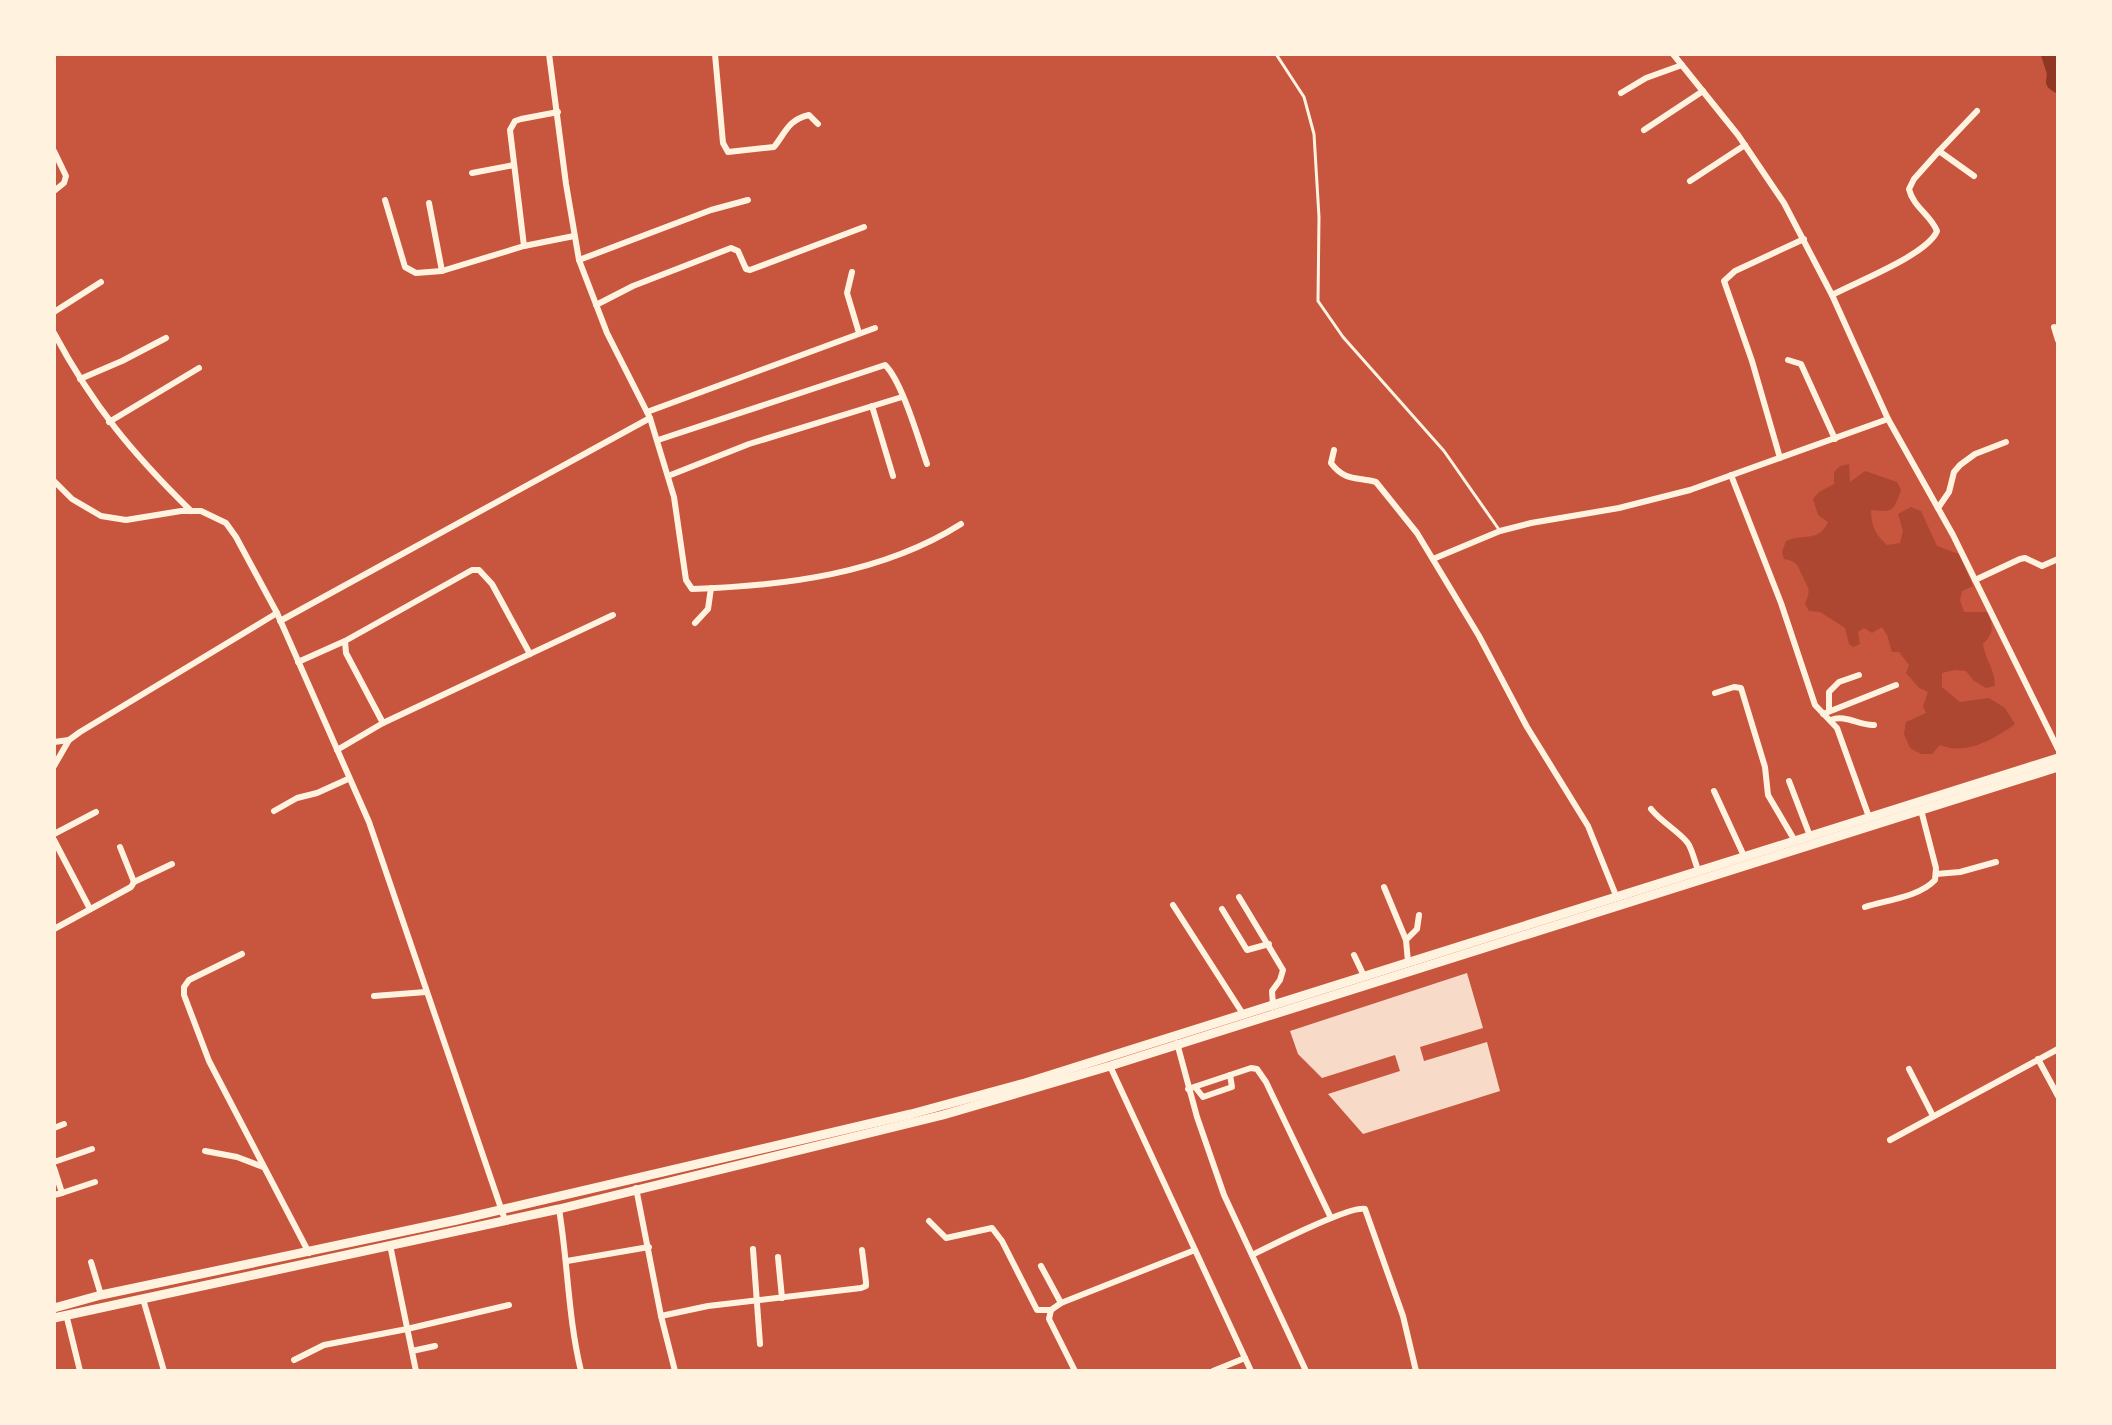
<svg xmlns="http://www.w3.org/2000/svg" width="2112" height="1425" font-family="Manrope,sans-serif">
<rect width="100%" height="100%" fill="#c8553d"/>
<path fill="#ae4732" d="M1849,464L1850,482L1865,471L1897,482L1901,490C1893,513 1893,512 1871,510C1871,526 1876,535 1887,545L1900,543L1903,531L1898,514L1911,507L1921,511L1937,546L1959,554L1973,586L1962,591L1960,600L1964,612H1987C1994,626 1994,633 1983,644C1986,662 1995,669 1995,686L1986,688L1974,681L1966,671L1955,670L1942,673V687L1960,702L1989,698L2005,708L2015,724C1995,739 1965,756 1940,745L1932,754H1921L1910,748L1904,734L1906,722L1926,713L1923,706L1928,692L1919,688L1906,673L1909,665L1899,652H1892L1887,635L1882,627L1872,633L1864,628L1858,632L1860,644L1853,647L1849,644L1845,628L1820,612L1809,611L1805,604C1811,589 1809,590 1803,577C1797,566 1799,562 1784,559L1782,552L1786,541C1802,533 1819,543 1828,522L1818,515L1813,499L1819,492L1834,484V472L1840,466Z"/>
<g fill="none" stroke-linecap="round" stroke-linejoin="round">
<path stroke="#8f3625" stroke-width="16" d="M2049,54L2055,73L2054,82L2058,85"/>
</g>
<path fill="#f7dbc8" d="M1467,973L1483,1028L1420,1047L1424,1061L1487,1042L1500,1091L1363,1134L1328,1094L1400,1071L1395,1055L1322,1078L1298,1054L1290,1031Z"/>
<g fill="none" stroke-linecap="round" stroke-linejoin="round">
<path stroke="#fff3e0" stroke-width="3" d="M1276,54L1304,97L1314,134L1319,217L1318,301L1343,337L1444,451L1500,531"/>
<g stroke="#fff3e0" stroke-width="6">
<path d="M715,54L723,143L728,152L774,147C786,132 788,120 809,115L818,124"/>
<path d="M1673,54L1738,135L1784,203L1832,295L1888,419L1953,535L2058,749"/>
<path d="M1621,93L1646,78L1682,65"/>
<path d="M1644,130L1703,91"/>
<path d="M54,151L66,176L64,183L54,191"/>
<path d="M1939,151L1977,111"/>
<path d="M472,173L514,165"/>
<path d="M1690,181L1745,145"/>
<path d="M385,200L405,267L416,273L442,271L524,246L574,236"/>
<path d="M429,203L442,271"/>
<path d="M524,246L510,130L515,121L521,119L558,112"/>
<path d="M579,260L711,210L748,200"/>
<path d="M852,272L847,293L859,333"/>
<path d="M1832,295C1856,282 1927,255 1937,231C1931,215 1913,207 1909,189L1914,179L1939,151L1974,176"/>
<path d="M596,305L633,286L731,248L738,251L746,269L750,270L864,227"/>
<path d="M54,312L101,282"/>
<path d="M2054,327L2058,340"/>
<path d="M54,333C93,406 132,453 191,511"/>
<path d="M1788,360L1801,364L1835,439"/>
<path d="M80,379L122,361L166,338"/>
<path d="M872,406L893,476"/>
<path d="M647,412L875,328"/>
<path d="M650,418L674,497L686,580L692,589C784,586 882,574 961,524"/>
<path d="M109,422L199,368"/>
<path d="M658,440L885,365C902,381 919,441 927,464"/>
<path d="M1334,450L1331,463C1344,481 1357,477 1376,482L1417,533L1479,636L1527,727L1588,826L1617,898"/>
<path d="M1780,458L1752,361L1724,281L1735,271L1804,239"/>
<path d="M1731,475L1781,603L1815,705L1837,728L1869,817"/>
<path d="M668,476L749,444L902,397"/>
<path d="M54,481L72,499L101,516L126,520L181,511H201L226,523L236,537L277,613L369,822L505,1220"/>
<path d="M1938,508L1949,492L1954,472L1960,465L1975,454L2006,442"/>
<path d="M1433,559L1500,531L1531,523L1619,508L1690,490L1888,419"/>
<path d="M1975,580L2020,559L2025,558L2042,566L2058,559"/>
<path d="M280,621L650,418L607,333L579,260L566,184L549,54"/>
<path d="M695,623L708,609L711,588"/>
<path d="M298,662L345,641"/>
<path d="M1715,693L1734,687L1741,688L1765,767L1768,795L1795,841"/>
<path d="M1829,711V692L1839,682L1859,675"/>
<path d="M1823,714L1896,685"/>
<path d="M1831,720C1845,714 1860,726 1874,725"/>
<path d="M383,723L346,653L345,641L472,570H479L492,584L530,654"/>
<path d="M54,742L69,740"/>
<path d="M337,750L383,723L613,615"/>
<path d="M54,766L69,740L80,732L277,613"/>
<path d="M1789,781L1810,836"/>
<path d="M1714,791L1744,856"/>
<path d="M1651,809C1661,822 1684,835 1689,845C1693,853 1695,862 1698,870"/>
<path d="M274,811L297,798L317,793L348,779"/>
<path d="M54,834L96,812"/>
<path d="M54,840L90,909"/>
<path d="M1936,874L1960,872L1996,862"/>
<path d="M134,882L172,864"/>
<path d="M1384,887L1406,940L1408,962"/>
<path d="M1239,897L1283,970L1280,980L1272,991L1273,1005"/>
<path d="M1173,905L1243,1014"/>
<path d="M1865,907C1887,900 1919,897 1935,880L1936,868L1921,810"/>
<path d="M1222,909L1247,950L1269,944"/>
<path d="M54,929L131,887L134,882L120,847"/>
<path d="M1406,940L1417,929L1419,915"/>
<path d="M242,954L189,980L184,987V995L209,1061L309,1253"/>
<path d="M1354,955L1364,976"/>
<path d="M374,996L426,992"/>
<path d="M1177,1043L1197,1117L1224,1195L1306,1371"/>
<path d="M2038,1059L2058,1096"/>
<path d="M1110,1066L1251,1371"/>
<path d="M1909,1069L1933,1116"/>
<path d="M1195,1087L1203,1097L1232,1087L1230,1075"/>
<path d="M1188,1089L1251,1068L1257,1069L1266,1082L1331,1218"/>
<path d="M54,1128L64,1124"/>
<path d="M1890,1140L2058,1049"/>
<path d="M205,1151L237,1157L263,1167"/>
<path d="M54,1162L92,1149"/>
<path d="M54,1168L62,1193L54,1195"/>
<path d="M636,1188L661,1316L675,1371"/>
<path d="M62,1193L95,1182"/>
<path d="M559,1209C568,1263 568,1318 581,1371"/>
<path d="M929,1221L946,1238L992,1228L1002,1241L1037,1310H1051"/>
<path d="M390,1245L416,1371"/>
<path d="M753,1249L760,1344"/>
<path d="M1252,1255C1270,1246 1351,1205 1365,1209L1403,1316L1416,1371"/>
<path d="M778,1257L782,1298"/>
<path d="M567,1261L649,1247"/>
<path d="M91,1262L101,1295"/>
<path d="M1041,1266L1061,1303"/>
<path d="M143,1299L164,1371"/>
<path d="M66,1314L80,1371"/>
<path d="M661,1316L708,1306L861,1288L866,1286V1282L862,1250"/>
<path d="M412,1351L435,1346"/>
<path d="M294,1360L324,1345L407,1329L509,1305"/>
<path d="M1075,1371L1049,1319L1051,1310L1061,1303L1195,1250"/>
<path d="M1213,1371L1245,1358"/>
</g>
<g stroke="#fff3e0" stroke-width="9">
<path d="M54,1308L101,1295L457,1220L911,1114L1025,1083L2058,758"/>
<path d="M54,1318L559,1209L943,1115L1110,1066L2058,767"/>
</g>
</g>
<rect width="2112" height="1425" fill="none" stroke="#fff3e0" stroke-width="112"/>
</svg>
